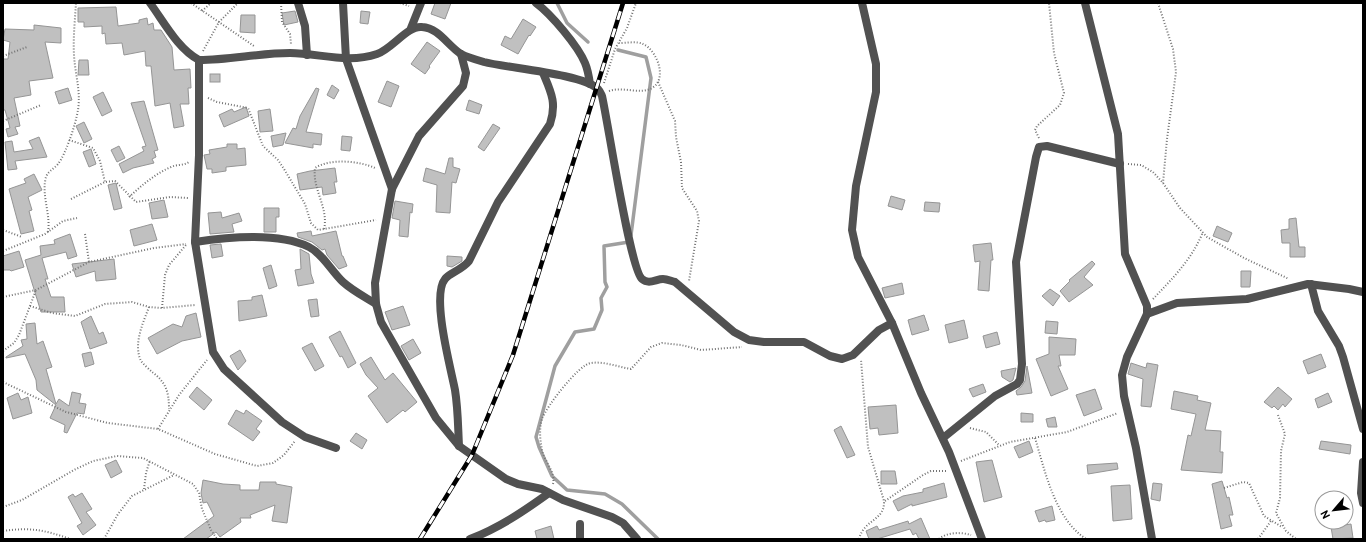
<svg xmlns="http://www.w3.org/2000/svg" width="1366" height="542" font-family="Overpass,sans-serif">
<rect width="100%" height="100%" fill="#fff"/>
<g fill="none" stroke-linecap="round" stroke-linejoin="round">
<g stroke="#9f9f9f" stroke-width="3.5">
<path d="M557,3L567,23L588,42"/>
<path d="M618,50L646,57L651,78L631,235"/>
<path d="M629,242L604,246L605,282L607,287L601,298L602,310L594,329L575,332L555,366L536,437L539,447L552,476L567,490L605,494L622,504L658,539"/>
</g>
</g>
<g fill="#c0c0c0" stroke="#959595">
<path d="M435,3H451L445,19L431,14Z"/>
<path d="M116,7L118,26L139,23V20L147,18L148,25L153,23L154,30H161L172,47L174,70L190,69L191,88H188L189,104H180L184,126L174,128L170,103L155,106L151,66H146L145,51L124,55L122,43L106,44L105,33L102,34V26L84,27V22H78V8Z"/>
<path d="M295,11L298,22L284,25L282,13Z"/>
<path d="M361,11L370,12L368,24L360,23Z"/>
<path d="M241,15H255V33L240,32Z"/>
<path d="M523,19L536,27L530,36L529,35L518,54L501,45L505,36L511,39Z"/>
<path d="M34,25L61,28V43L45,42L53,78L29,81L31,95L14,98L20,126L15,127L18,134L8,137L6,129L10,128L5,110H3V59H8L10,42L3,40L5,29L34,30Z"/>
<path d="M427,42L440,51L429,66L430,67L425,74L411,64Z"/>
<path d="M79,60H88L89,75H78Z"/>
<rect x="210" y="74" width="10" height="8"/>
<path d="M387,81L399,86L391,107L378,102Z"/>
<path d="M332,85L339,90L334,99L327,95Z"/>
<path d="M68,88L72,100L59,104L55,92Z"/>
<path d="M316,88L319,89L306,132L322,134L321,145L313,144V148L285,143L293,128L296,129L300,116Z"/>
<path d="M103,92L112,111L102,116L93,97Z"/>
<path d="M469,100L482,105L479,114L466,110Z"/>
<path d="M144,101L158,150L154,151L156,157L152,159L154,163L133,168L123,173L119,164L144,151L142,147L146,146L131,103Z"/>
<path d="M246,107L249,116L224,127L219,115L232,109L234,112Z"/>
<path d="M270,109L273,131L260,132L258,111Z"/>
<path d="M84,122L92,139L84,143L76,126Z"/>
<path d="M493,124L500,128L484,151L478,147Z"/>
<path d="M286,133L283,145L273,147L271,136Z"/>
<path d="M342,136L352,137L350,151L341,150Z"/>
<path d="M39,137L47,157L15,161L17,169L8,170L5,142L12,141L14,152L33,149L29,141Z"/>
<path d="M227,144H237V149L245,148L246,165L226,167V171L212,173V169H207L204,155L210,154L209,150L227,147Z"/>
<path d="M119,146L125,158L117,162L111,150Z"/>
<path d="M91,149L96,164L89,167L83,152Z"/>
<path d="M449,158H453V167L460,169L456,183L452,182L450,213L436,212L437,185L423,181L426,168L445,174Z"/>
<path d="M335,168L337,182H334L336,193L323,195L322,187L300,190L297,174L310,171Z"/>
<path d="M34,174L42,190L28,197L32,210L29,211L34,231L21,234L9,189L26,183L24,179Z"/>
<path d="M116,183L122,208L114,210L108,185Z"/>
<path d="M891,196L905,200L902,210L888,206Z"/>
<path d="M164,200L168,217L152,219L149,203Z"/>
<path d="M395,201L413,204L412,213L410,212L408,237L399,236L400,220L392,218Z"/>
<path d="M925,202L940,203L939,212L924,211Z"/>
<path d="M264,208H279V217H276V232H264Z"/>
<path d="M221,212L222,218L239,213L242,221L232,224L234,232L210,234L208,213Z"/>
<path d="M1296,218L1299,247H1305V257H1290V243H1282L1281,230L1289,229V219Z"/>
<path d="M152,224L157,240L134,246L130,230Z"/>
<path d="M1217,226L1232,233L1228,242L1213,236Z"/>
<path d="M311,231L312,236L336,231L342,256H343L347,266L339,269L327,255L325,249L322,250L312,242L298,237L297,233Z"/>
<path d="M70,234L77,256L68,259L66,252L42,258L48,279H45L51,297H64L65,312H41L25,260L41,255L40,246L55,244L54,240Z"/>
<path d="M991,243L993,260H991L989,291L978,290L980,261L975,262L973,245Z"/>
<path d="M221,244L223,256L212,258L210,245Z"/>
<path d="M300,249L309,254L311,274L314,283L298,286L295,270L301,269Z"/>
<path d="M19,251L24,267L11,271L10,270H3V256Z"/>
<path d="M447,256L462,257V261L452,267L447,266Z"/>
<path d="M114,259L116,279L96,281L95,271L76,277L72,264Z"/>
<path d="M1092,261L1095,264L1084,277L1093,285L1069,302L1060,291L1070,281L1069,280Z"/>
<path d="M271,265L277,286L269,289L263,268Z"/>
<path d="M1241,271H1251L1250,287H1241Z"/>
<path d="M902,283L904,294L885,298L882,288Z"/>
<path d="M1050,289L1060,296L1053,306L1042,296Z"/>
<path d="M262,295L267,316L239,321L238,301L252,300V297Z"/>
<path d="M317,299L319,316L311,317L308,300Z"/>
<path d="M403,306L410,325L392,330L385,312Z"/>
<path d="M196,313L201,337L182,341L157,354L148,338L173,324L182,327L186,316Z"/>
<path d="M924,315L929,330L912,335L908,320Z"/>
<path d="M91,316L99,334L103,332L107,343L90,349L81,322Z"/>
<path d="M964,320L968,338L949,343L945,325Z"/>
<path d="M1046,321L1058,322L1057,334L1045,333Z"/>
<path d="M35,323L37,344L43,341L52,367L46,369L56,404L59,399L69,406L72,392L81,394L79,403L86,404L84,414L77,413L67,433L64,432L65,425L50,418L56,405L37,390L36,380L25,354L6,358V357L23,346L21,340L27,339L26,324Z"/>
<path d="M340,331L356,363L348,368L342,356L340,357L329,337Z"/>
<path d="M997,332L1000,344L986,348L983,336Z"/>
<path d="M1049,337L1076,339L1075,355H1059L1061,366H1058L1068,389L1051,396L1036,359L1049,354Z"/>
<path d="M413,339L421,353L409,360L401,346Z"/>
<path d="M312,343L324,366L315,371L302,348Z"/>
<path d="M240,350L246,361L238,370L230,356Z"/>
<path d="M91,352L94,364L85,367L82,354Z"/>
<path d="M1321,354L1326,367L1308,374L1303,361Z"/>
<path d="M371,357L385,380L393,373L417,402L405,412L403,410L387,423L368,396L378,388L366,375L360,364Z"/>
<path d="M1131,363L1146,368L1147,363L1158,365L1151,407L1141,406L1143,379L1128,374Z"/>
<path d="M1027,366L1032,393L1017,395L1016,391L1021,387L1025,381Z"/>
<path d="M1016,368L1013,380L1010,382L1002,377L1001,371Z"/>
<path d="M983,384L986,392L973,397L969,389Z"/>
<path d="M197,387L212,400L204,410L189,397Z"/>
<path d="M1278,387L1292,399L1285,407L1283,404L1278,410L1274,406L1272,408L1264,402Z"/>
<path d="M1095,389L1102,409L1084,416L1076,395Z"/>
<path d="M1174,391L1198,396L1197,400L1211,403L1205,430L1221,431L1220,452H1223L1222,473L1181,470L1188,435L1191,436L1196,414L1171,409Z"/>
<path d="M18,393L21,400L28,397L32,413L13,419L7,398Z"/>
<path d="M1328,393L1332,402L1318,408L1315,399Z"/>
<path d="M896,405L898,433L879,435L878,428L870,429L868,407Z"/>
<path d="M236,410L244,414L246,410L262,421L256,429L260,432L253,441L228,424Z"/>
<path d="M1021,413L1033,414V422H1021Z"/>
<path d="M1055,417L1057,427H1048L1046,419Z"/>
<path d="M841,426L855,455L847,458L834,430Z"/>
<path d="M356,433L367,440L362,449L350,441Z"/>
<path d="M1029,441L1033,452L1019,458L1014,447Z"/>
<path d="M1321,441L1351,445L1350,454L1319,449Z"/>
<path d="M116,460L122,472L111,478L105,465Z"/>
<path d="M992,460L1002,497L984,502L976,462Z"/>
<path d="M1117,463L1118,469L1088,474L1087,465Z"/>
<path d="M881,471H895L897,484H881Z"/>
<path d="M203,480L223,484L240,485V490H259L260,482H276V484L292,487L287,523L272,521L275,505L250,515L251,518H240L241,522L220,537L216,532L206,539H183L214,516L207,502L203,503L201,493Z"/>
<path d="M1222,481L1227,498L1229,497L1233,515H1229L1232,526L1221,529L1212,484Z"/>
<path d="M944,483L947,497L912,506V504L898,511L893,501L903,496L923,492V489Z"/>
<path d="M1153,483L1162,484L1160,501L1151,499Z"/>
<path d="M1130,485L1132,519L1113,521L1111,486Z"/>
<path d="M82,493L92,509L86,512L96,525L83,535L77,526L82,523L68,497L73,494L75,497Z"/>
<path d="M1052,506L1055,520L1046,522L1045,520L1039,522L1035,511Z"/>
<path d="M921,518L930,539H919L916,533L913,535L910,529L877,539H869L866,531L877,526L879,530L908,521L909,524Z"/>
<path d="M1351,524L1353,538L1333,539L1331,527Z"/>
<path d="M551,526L554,539H537L535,531Z"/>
</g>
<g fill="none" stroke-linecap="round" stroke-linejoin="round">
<g stroke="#737373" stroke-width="2" stroke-dasharray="1 2" stroke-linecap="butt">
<path d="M191,3L254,46"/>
<path d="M281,3L282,22L290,34L291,44"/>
<path d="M400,3L409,6"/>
<path d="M1158,3L1173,49L1176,72L1167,139L1163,183"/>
<path d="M202,11L211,3"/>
<path d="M203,51L219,22L238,3"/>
<path d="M3,56L27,47"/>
<path d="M658,82L675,121L676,137L681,162L682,188L697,211L699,221L689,281"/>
<path d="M604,83L615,49L627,28L636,3"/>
<path d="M609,91C623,86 640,95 652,88C668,79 657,50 643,44C637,41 626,43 619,43"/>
<path d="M208,98L217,102L248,108L263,146L278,160L284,169L305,204L311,223L318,230L324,229L376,220"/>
<path d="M3,121L41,105"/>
<path d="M1039,138L1035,130L1037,126L1060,105L1064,93L1054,53L1049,3"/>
<path d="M69,140L93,148L100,161L105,182"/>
<path d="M1128,164L1141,165L1153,172L1163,183L1180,208L1207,237L1244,258L1289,279"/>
<path d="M129,197C142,185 155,174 171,167C177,164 183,166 189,162"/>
<path d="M71,199L105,182L115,181L136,202L170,197L188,198"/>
<path d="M324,229C329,208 312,189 315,168C330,158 360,161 375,168"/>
<path d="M3,230L22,237"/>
<path d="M48,232C51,214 41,195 46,177C48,171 54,169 58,164C66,154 76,123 78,110C81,91 75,74 74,55C73,38 75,20 76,3"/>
<path d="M85,234L89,262"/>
<path d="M3,251L45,234L63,221L77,218"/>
<path d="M3,297L36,290L89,262L154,248L186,244"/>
<path d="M1153,299C1173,278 1192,259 1203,232"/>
<path d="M30,306L52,313L75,316L105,304L132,302L149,307L162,308L195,305"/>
<path d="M149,307C143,323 133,344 141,361C144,365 149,369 152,372C166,382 169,392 169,409"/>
<path d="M162,308L165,275L169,265L186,245"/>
<path d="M3,351L14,343L19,335L36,290"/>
<path d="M3,382L66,412L108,423L158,429L215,454L257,466L273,463L284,455L295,441"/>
<path d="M1278,415L1285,434L1281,451L1280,498L1276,513L1286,531L1296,539"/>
<path d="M970,428L986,432L999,445"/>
<path d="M158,429L179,395L207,360"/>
<path d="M1035,438C1045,471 1055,519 1086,539"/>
<path d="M961,461L1010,442L1067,432L1118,413"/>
<path d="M553,484C556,472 544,461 542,450C540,440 539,429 542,419C546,407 579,364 591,363C604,361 618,367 631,369L651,347L662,343L681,345L701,350L742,347"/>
<path d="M1224,488L1243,482L1249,483L1264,516L1282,527"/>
<path d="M144,489L146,473L150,460"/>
<path d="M885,501L923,475L931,471H947"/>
<path d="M3,507L22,500L74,470L93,461L117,456L143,458L193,484L199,493L202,509L211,530L217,539"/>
<path d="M3,531C30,527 45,530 70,539"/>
<path d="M104,539L118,514L132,496L174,475"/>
<path d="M859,539C864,519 885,521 884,501L868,447L861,360"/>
<path d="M939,539C947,532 961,532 971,535"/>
<path d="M1258,539L1271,521"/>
</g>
<g stroke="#515151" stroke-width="8">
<path d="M150,3C164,22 178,49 199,60C230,60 259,53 290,53C319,53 347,64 377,54C392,49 408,25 422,27C439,28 448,46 461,54C467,57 477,60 484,62C507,68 583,74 598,89C600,91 601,94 602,96C608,122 630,269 642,279C649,285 656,279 663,279C667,279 671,281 675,282L734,332L749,340L764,342H804L830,356L842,359L853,355L879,330L892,323"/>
<path d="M298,3L305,26L307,55"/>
<path d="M343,3L346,59L392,189"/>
<path d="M536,3C551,14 578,46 585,63C588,70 589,77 590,84"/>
<path d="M862,3L876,64V92L856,186L852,230L858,257L892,323L921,393L949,452L982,539"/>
<path d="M1085,3L1118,134L1125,254L1147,306V314L1127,357L1122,375L1124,396L1136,448L1152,539"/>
<path d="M411,28L421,3"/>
<path d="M461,54L466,73L463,86L419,136L392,189L375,283L376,304L381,322L436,418L459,446L506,479L518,484L542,489L563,500L612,517L623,523L637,539"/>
<path d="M199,60V155L195,242L213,352L224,369L282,422L305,437L336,448"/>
<path d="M195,242C228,237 278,232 309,247C323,254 332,272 343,282C353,291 365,297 376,304"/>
<path d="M1311,284L1318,311L1339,346L1343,357L1363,429"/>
<path d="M1147,314L1177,303L1247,299L1308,284L1349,289L1363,292"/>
<path d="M943,438L995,396L1017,384L1020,380L1022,364L1016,262L1036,157L1039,147L1047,146L1120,164"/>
<path d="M459,446C458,427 458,408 455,390C451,369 431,296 445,279C449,273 462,270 469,261L498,202L550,124C557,103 551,92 543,73"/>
<path d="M1363,462L1361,493L1363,503"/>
<path d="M580,524V539"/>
<path d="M470,539C499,528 524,511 549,493"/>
</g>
<defs>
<path id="rail" d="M420,539L472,455L513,355L623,3"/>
</defs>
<use href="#rail" stroke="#000" stroke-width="4.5"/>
<use href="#rail" stroke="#fff" stroke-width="3" stroke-dasharray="9" stroke-linecap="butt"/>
</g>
<rect width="1366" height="542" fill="none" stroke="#000000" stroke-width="8"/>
<g transform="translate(1334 510) rotate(242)"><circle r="19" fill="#ffffff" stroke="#999999"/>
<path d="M0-3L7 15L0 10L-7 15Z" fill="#000000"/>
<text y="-6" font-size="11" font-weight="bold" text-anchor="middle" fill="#000000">N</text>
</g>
</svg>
